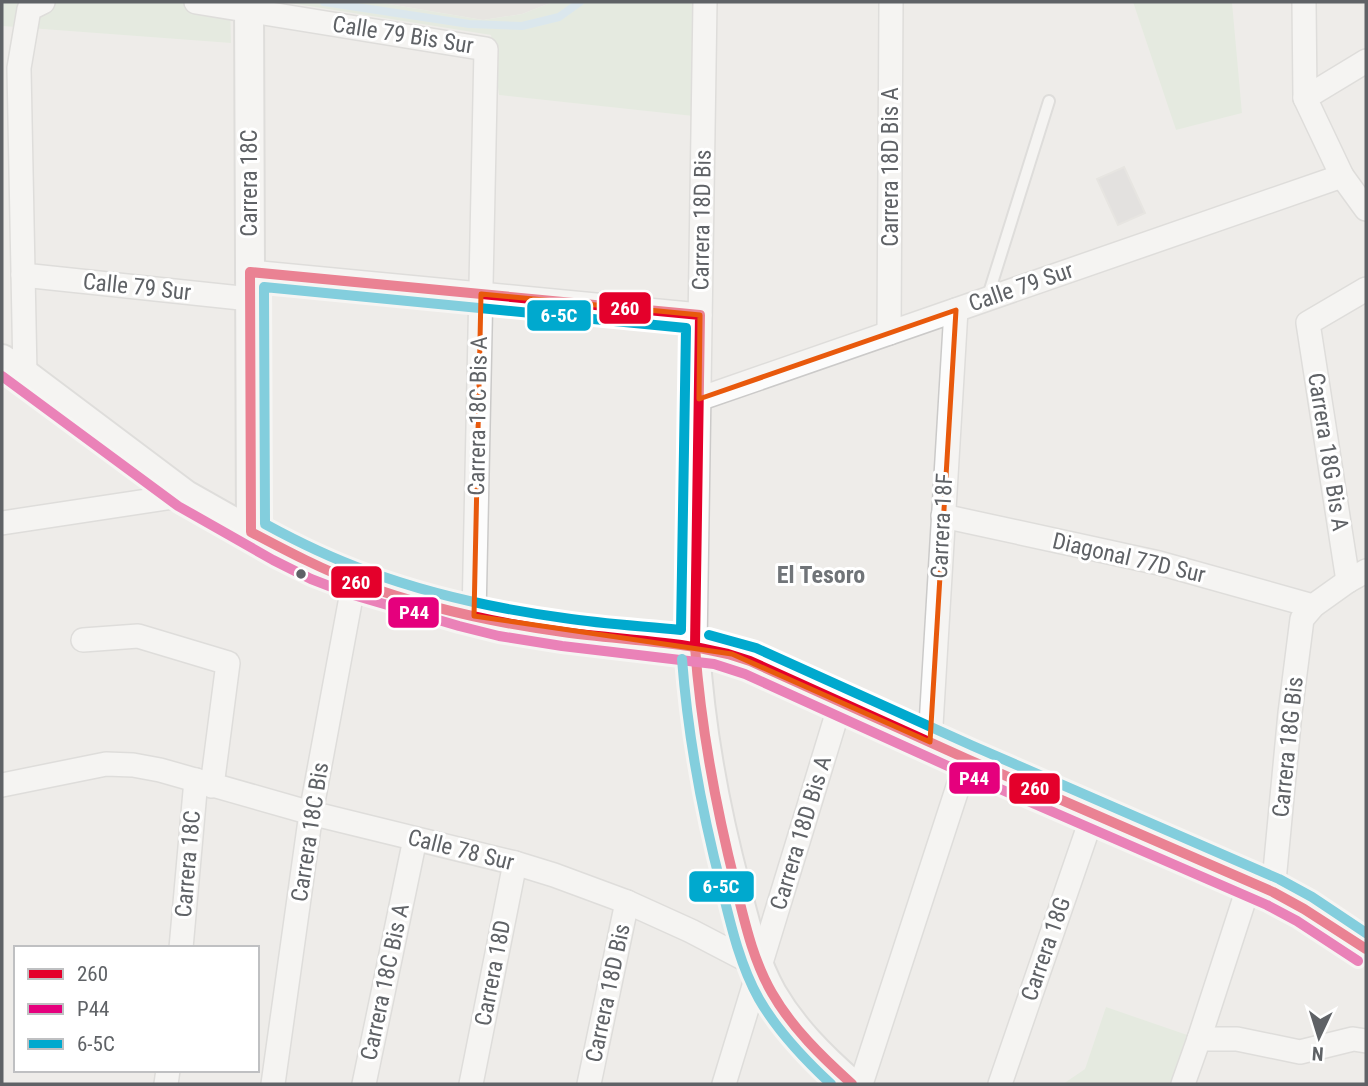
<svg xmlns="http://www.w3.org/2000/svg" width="1368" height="1086" font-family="'Roboto Condensed',sans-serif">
<rect width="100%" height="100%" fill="#eeece9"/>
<path fill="#dedbd8" d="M377,2H553L522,14L483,20Z"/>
<g fill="#dae7d6">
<path d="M2,2H230L231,43L2,26Z"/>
<path d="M284,2H377L483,20L522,14L553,2H697L693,116L499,95L491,35Z"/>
<path d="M1133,2H1232L1242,113L1176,130Z"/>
<path d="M1106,1007L1199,1039L1183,1084H1063L1085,1069Z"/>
</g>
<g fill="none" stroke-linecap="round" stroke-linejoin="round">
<path stroke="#c4e1f1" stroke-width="8" d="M324,2L469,24L522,26L559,17L580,2"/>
</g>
<path fill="#d5d3d2" stroke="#dddbd8" stroke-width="2" d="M1124,167L1145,213L1118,225L1097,179Z"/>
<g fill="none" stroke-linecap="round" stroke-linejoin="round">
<defs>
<path id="service" d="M987,299L1049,101"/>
<g id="minor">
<path d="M196,2L486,49L474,616"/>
<path d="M1304,2L1305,98L1342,176L1366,209"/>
<path d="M1305,98L1366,61"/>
<path d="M250,272L700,315"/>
<path d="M23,275L250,299"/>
<path d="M889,333L891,2"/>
<path d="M25,374L19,68L29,9L43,2"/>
<path d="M699,399L1342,176"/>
<path d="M943,516L1159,563L1313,606"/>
<path d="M2,523L186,495"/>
<path d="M1348,581L1308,323L1366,289"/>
<path d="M83,640L138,636L228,663L212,786"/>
<path d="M695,647L705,2"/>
<path d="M930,742L956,310"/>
<path d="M2,785L106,764L133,765L160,770L311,813L515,863L554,875L627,902L691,931L760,967"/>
<path d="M1273,892L1290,713L1302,619L1313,606L1348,581L1366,571"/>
<path d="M181,948L196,780"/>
<path d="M1199,1039H1237L1300,1052L1353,1039L1366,1041"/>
<path d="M166,1084L168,1070"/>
<path d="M273,1084L311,813L354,581"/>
<path d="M364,1084L415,839"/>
<path d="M471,1084L515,863"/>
<path d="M589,1084L627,902"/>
<path d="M724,1084L841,701"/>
<path d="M861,1084L967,759"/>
<path d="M1000,1084L1093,814"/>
<path d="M1183,1084L1199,1039L1250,882"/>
</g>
<g id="tertiary">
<path d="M249,2L251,532"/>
<path d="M2,359L25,374L186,495L280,548L316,566L354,581L463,613L502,622L564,632L717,650L750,661L967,759L1273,892L1304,909L1366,949"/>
<path d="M695,647C700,728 715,809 736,888C745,923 754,961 772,993C793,1029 821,1057 852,1084"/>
</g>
</defs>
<use href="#service" stroke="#cbcac9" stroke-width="14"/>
<use href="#minor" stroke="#cbcac9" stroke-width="26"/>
<use href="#tertiary" stroke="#cbcac9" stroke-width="32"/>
<use href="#service" stroke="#fcfcfc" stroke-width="10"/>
<use href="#minor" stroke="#fcfcfc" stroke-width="23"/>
<use href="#tertiary" stroke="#fcfcfc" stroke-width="28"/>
<defs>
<g id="bus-1">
<path d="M250,272L700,315L695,647C651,640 607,638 563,632C497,623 424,607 361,584C323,570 287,551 251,532Z"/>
<path d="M695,647L728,654L750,661L967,759L1273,892L1304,909L1366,949"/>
<path d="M695,647C701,729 716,808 736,887C745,923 753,960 772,993C792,1028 822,1057 852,1084"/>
</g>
<path id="bus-2" d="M2,376L178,506L273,560L311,579L350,594L459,626L499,636L562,646L714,664L745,674L961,772L1267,905L1297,921L1358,961"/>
<g id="bus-3">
<path d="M264,287L686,328L681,630C642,626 603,624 564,618C498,609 429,594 367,571C331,558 298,542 265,524Z"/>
<path d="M709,635L756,648L973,746L1279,879L1312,897L1366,933"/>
<path d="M682,659C688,737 702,813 722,889C731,926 740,965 759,999C778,1032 804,1059 831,1084"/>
</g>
</defs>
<use href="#bus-1" stroke="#fff" stroke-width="16"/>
<use href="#bus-2" stroke="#fff" stroke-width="16"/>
<use href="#bus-3" stroke="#fff" stroke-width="16"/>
<use href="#bus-1" stroke="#e4002b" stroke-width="10"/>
<use href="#bus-2" stroke="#e5007d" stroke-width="10"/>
<use href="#bus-3" stroke="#00a9ce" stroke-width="10"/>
</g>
<path d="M0 0H1368V1086H0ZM481,294L700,315L699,399L956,310L930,742L732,654L474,616Z" fill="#eeece9" fill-opacity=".55" fill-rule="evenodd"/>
<path fill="none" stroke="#e8590c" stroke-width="5" stroke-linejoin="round" d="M481,294L700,315L699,399L956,310L930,742L732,654L474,616Z"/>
<circle fill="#5f6266" stroke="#fff" stroke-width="2.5" cx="301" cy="574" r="6"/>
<g text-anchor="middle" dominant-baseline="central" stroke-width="6" stroke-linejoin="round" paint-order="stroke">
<g font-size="23" fill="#5f6266" stroke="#fff">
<text transform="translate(403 35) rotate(9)">Calle 79 Bis Sur</text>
<text transform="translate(890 167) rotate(-90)">Carrera 18D Bis A</text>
<text transform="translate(249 183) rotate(-90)">Carrera 18C</text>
<text transform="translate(702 220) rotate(-89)">Carrera 18D Bis</text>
<text transform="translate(137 287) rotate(6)">Calle 79 Sur</text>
<text transform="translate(1021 287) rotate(-19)">Calle 79 Sur</text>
<text transform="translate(478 416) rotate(-89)">Carrera 18C Bis A</text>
<text transform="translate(1328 452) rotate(81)">Carrera 18G Bis A</text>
<text transform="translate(942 526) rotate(-87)">Carrera 18F</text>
<text transform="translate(1129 558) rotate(13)">Diagonal 77D Sur</text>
<text transform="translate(1288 747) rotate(-84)">Carrera 18G Bis</text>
<text transform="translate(310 832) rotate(-81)">Carrera 18C Bis</text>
<text transform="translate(801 833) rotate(-73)">Carrera 18D Bis A</text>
<text transform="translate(461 850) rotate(14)">Calle 78 Sur</text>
<text transform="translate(188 864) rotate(-85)">Carrera 18C</text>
<text transform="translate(1046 949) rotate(-71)">Carrera 18G</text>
<text transform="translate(493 973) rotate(-79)">Carrera 18D</text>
<text transform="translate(385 982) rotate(-78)">Carrera 18C Bis A</text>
<text transform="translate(608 993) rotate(-78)">Carrera 18D Bis</text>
</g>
<g font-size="24" font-weight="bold" fill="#707478" stroke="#fff">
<text x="821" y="575">El Tesoro</text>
</g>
</g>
<g stroke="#fff" stroke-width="2.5">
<rect x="598" y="291" width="54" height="34" rx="7" fill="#e4002b"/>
<rect x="526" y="299" width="66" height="33" rx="7" fill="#00a9ce"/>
<rect x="330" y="565" width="53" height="34" rx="7" fill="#e4002b"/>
<rect x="387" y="596" width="53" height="33" rx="7" fill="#e5007d"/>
<rect x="948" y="761" width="53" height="34" rx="7" fill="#e5007d"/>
<rect x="1008" y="772" width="53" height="33" rx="7" fill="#e4002b"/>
<rect x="688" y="870" width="67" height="33" rx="7" fill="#00a9ce"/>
</g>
<g font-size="19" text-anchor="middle" font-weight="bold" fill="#fff">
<text x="625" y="315">260</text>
<text x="559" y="322">6-5C</text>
<text x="356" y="589">260</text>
<text x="414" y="619">P44</text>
<text x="974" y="785">P44</text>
<text x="1035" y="795">260</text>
<text x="721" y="893">6-5C</text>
</g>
<rect width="1368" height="1086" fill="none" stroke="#5f6266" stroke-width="7"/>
<rect x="14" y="946" width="245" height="126" fill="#ffffff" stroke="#bfc0c2" stroke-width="2"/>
<rect x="28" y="969" width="35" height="10" fill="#e4002b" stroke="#bfc0c2" stroke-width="2"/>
<text x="77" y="981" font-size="21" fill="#5f6266">260</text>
<rect x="28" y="1004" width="35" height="10" fill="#e5007d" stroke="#bfc0c2" stroke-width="2"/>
<text x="77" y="1016" font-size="21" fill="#5f6266">P44</text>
<rect x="28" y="1039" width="35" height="10" fill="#00a9ce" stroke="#bfc0c2" stroke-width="2"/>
<text x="77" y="1051" font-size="21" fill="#5f6266">6-5C</text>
<g transform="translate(1319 1037) rotate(184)" stroke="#ffffff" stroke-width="5" paint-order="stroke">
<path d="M0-5L12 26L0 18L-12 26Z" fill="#5f6266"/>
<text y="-10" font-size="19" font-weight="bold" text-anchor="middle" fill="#5f6266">N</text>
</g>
</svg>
